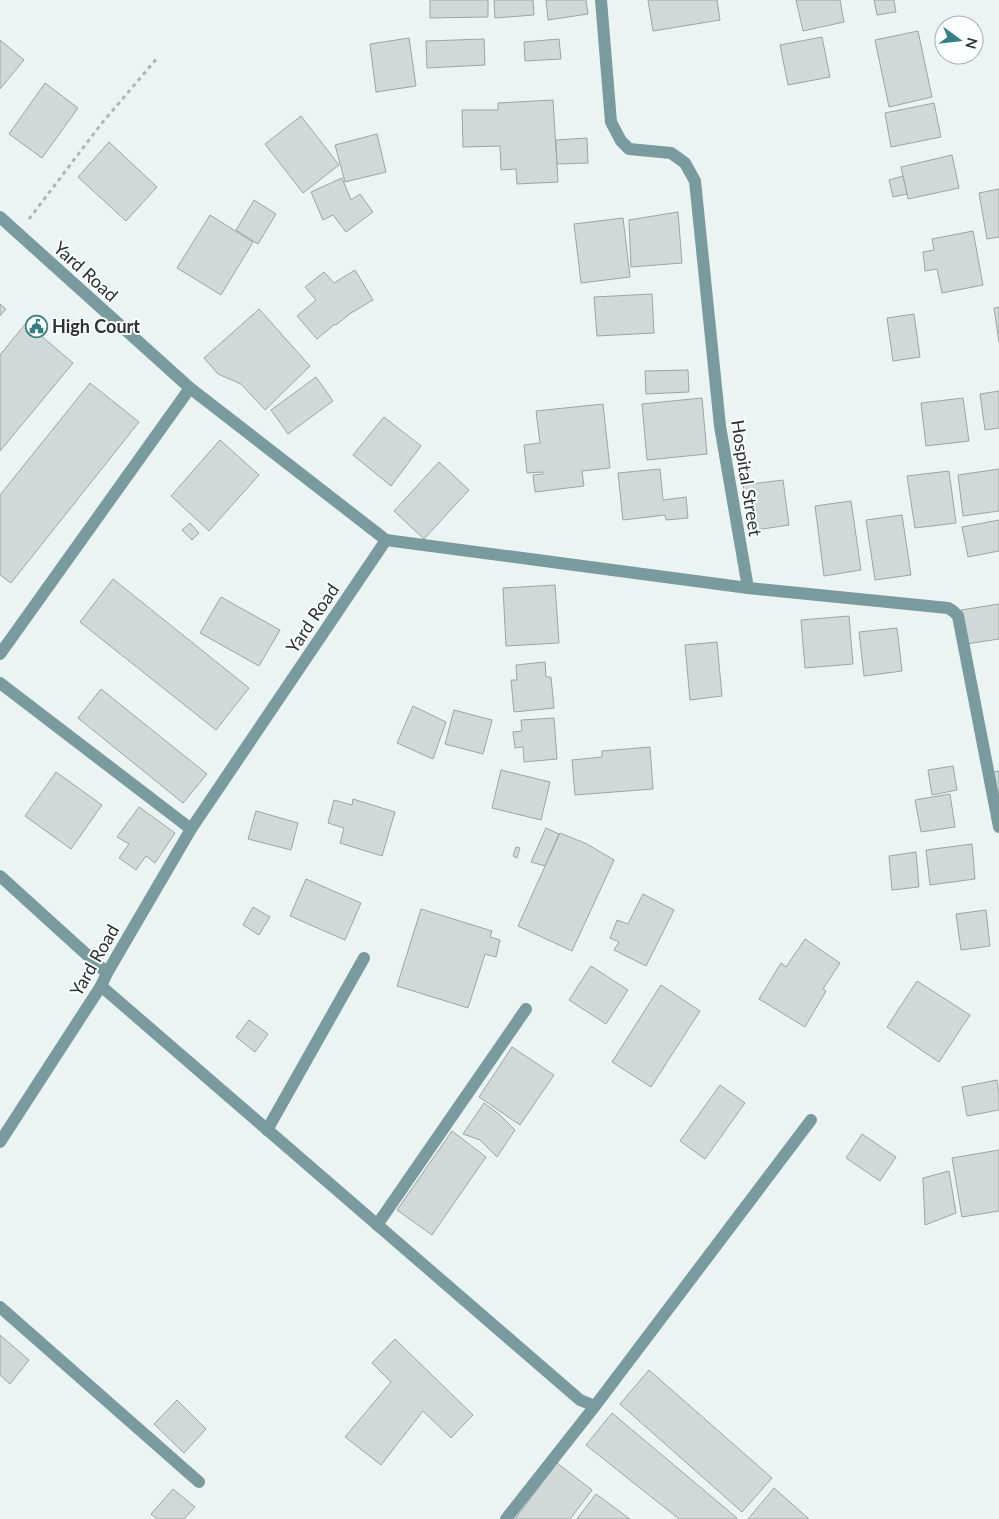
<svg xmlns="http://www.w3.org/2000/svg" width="999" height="1519" font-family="Lato,sans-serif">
<rect width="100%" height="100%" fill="#ebf3f3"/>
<g fill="#d0d8d8" stroke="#9ca4a4">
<path d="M430,0H488V17L430,18Z"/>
<path d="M494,0H533L534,15L495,18Z"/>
<path d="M546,0H586L588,14L548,20Z"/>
<path d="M648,0H717L720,20L653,31Z"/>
<path d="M796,0H840L844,22L803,31Z"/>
<path d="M874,0H894L896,12L877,15Z"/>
<path d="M918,31L932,97L889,107L875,40Z"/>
<path d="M822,37L830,77L788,85L780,45Z"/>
<path d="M409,38L416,86L376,92L370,44Z"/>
<path d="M484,39L485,65L427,68L426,41Z"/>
<path d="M559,39L561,59L525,61L524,42Z"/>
<path d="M0,40L24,60L0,89Z"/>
<path d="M45,83L78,108L42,158L9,134Z"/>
<path d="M553,100L558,182L517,184L516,169L501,170L500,146L463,147L462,110H498V103Z"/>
<path d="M934,103L941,137L891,147L885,113Z"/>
<path d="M301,116L339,165L303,193L265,144Z"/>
<path d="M377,134L386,172L345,182L335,145Z"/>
<path d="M587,138L588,163L557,164L556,140Z"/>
<path d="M109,142L157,187L126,221L78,177Z"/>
<path d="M952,155L959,188L908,199L901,167Z"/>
<path d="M903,176L907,194L893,197L889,180Z"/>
<path d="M342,178L351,200L360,194L373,212L346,232L333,215L323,220L311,192Z"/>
<path d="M999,189V237L987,239L979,193Z"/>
<path d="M254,200L276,214L258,244L236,230Z"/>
<path d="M678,212L682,263L631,267L629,220Z"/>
<path d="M210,215L253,242L221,295L177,268Z"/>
<path d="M623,218L630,277L581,283L574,224Z"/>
<path d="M973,231L983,285L942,293L937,269L925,271L923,252L934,250L932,239Z"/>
<path d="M355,270L373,300L351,313L336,325L335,324L317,339L297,316L316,300L305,287L324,272L334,283Z"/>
<path d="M652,294L654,333L597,336L594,297Z"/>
<path d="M0,304L6,309L0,316Z"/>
<path d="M999,307V342L994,308Z"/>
<path d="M259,309L310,366L265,410L241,384L218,374L204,358Z"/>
<path d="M914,314L920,357L893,361L887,318Z"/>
<path d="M26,323L73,363L0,451V355Z"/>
<path d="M688,370L689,392L646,394L645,371Z"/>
<path d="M316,377L333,401L288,434L271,410Z"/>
<path d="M90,383L139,422L11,583L0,575V495Z"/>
<path d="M999,391V428L985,430L980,394Z"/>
<path d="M702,398L707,454L647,460L642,404Z"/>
<path d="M963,398L969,441L926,446L921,403Z"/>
<path d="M603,404L610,468L582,471L584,486L535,492L533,475L543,474V472L527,473L524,445L540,443L536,411Z"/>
<path d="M384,417L421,446L391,486L353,455Z"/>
<path d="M220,440L259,475L209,531L171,496Z"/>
<path d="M439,462L469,490L424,539L394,511Z"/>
<path d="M660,469L663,500L686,497L688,518L666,520L665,515L623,520L618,473Z"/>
<path d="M999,469V511L963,516L958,475Z"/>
<path d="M949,471L956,523L915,528L907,476Z"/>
<path d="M783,480L789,525L749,531L743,485Z"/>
<path d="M851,501L861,570L824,576L815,506Z"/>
<path d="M902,515L911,575L875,580L866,520Z"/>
<path d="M999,520V551L968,557L962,527Z"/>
<path d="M190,523L199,533L192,540L182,530Z"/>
<path d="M113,579L249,688L216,730L80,622Z"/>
<path d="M555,585L559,643L506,646L503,588Z"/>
<path d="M221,597L280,630L259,666L200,633Z"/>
<path d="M999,604V639L966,644L961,610Z"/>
<path d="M849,616L853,664L805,668L801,620Z"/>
<path d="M897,628L902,671L864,676L859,632Z"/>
<path d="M717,642L722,696L690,700L685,645Z"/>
<path d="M545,662L546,677H551L554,708L514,712L511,680H517L516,665Z"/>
<path d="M101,689L207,774L183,803L78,718Z"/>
<path d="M413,706L446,722L433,759L397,743Z"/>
<path d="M454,710L492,720L483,754L445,744Z"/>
<path d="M554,718L557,759L524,762L523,747L515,748L513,732L522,731L521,720Z"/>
<path d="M650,747L653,789L575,795L572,760L602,757V751Z"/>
<path d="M953,766L957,790L932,795L928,770Z"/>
<path d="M501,770L550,782L541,820L492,808Z"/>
<path d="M999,771V814L989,773Z"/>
<path d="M56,772L102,805L71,849L25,816Z"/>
<path d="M950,794L955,827L921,832L915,800Z"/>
<path d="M353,799L395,812L382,856L340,843L344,828L328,823L334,800L352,805Z"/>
<path d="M139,807L175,833L155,863L146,856L136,870L119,858L129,844L117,837Z"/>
<path d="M256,811L298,823L291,850L248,839Z"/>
<path d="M546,828L559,834L545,866L531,862Z"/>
<path d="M560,833L587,844L614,860L572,951L518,926Z"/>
<path d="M972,844L975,879L930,885L926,850Z"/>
<path d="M516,847L520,848L517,858L513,856Z"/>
<path d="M916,852L919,887L892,890L889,856Z"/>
<path d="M306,879L361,903L345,940L290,916Z"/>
<path d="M643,894L674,910L646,966L614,950L619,942L610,938L617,920L628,924Z"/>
<path d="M253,907L270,917L259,935L243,925Z"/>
<path d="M421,909L492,931L490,937L500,940L496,957L485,954L468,1008L397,986Z"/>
<path d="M986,910L990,946L961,950L956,914Z"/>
<path d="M805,939L840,963L823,989L826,991L805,1027L759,999L781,963L786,967Z"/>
<path d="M591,966L628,990L606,1024L569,1000Z"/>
<path d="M917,981L970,1015L939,1062L887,1027Z"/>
<path d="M661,985L700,1011L651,1087L612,1062Z"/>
<path d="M249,1020L268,1034L255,1052L236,1037Z"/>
<path d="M512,1047L554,1075L520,1125L479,1097Z"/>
<path d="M997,1080L999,1093V1110L967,1116L962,1087Z"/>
<path d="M720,1085L745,1103L705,1159L680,1141Z"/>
<path d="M484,1103L500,1115L515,1130L497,1157L480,1140L463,1134Z"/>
<path d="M452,1131L486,1157L432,1235L397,1210Z"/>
<path d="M862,1134L896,1157L880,1181L846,1158Z"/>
<path d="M999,1150V1211L962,1217L952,1158Z"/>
<path d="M949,1171L956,1213L925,1225L923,1178Z"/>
<path d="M0,1335L29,1360L10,1384L0,1375Z"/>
<path d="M395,1339L473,1415L451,1438L423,1411L381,1465L345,1437L391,1382L372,1363Z"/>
<path d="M649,1370L772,1478L742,1512L620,1404Z"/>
<path d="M177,1400L206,1429L184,1453L154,1424Z"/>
<path d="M612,1413L737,1518L736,1519H679L586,1445Z"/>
<path d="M557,1463L592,1490L570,1519H515Z"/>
<path d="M774,1488L809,1519H748Z"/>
<path d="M173,1489L195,1507L184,1519H157L151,1514Z"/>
<path d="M596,1494L630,1519H577Z"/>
</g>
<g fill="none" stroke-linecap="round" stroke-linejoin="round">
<path stroke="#b0b6b6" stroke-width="3" stroke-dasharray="4 4" stroke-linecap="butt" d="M29,219L102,123L158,57"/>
<g stroke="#7a9b9d" stroke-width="12">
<path d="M601,0L611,122L621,141L629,149L671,153L685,163L695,181L720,426L748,588L948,608L953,611L958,616L999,827"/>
<path d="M0,217L190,388L386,540L191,829L107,973L101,986L0,1142"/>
<path d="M386,540L748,588"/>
<path d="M0,654L190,388"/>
<path d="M0,683L191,829"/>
<path d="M0,876L107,973"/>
<path d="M101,986L580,1400L595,1406L811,1120"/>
<path d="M267,1130L364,958"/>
<path d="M377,1225L526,1009"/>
<path d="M0,1307L199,1482"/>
<path d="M506,1519L595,1406"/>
</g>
</g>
<defs>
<symbol id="civic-ring" viewBox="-11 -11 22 22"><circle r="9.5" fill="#fcffff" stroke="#367f82" stroke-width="1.5"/><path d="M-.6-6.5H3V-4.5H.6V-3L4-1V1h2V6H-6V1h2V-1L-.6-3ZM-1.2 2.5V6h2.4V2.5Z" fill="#367f82"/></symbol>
</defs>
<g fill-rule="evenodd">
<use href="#civic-ring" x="24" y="314" width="25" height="25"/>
</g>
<g text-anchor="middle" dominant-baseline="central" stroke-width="4" stroke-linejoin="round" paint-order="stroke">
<g font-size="18" fill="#2e3131" stroke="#fcffff">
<text transform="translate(86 271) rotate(42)">Yard Road</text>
<text transform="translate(747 478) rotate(81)">Hospital Street</text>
<text transform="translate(312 618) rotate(-56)">Yard Road</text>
<text transform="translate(94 960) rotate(-60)">Yard Road</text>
</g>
<g font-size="18" font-weight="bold" fill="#2e3131" stroke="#fcffff" text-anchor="start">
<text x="52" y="326">High Court</text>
</g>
</g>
<g transform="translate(959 40) rotate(105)"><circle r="24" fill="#fcffff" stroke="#aaadad"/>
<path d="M0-4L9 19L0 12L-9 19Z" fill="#367f82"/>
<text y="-8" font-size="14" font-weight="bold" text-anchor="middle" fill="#2e3131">N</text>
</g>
</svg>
